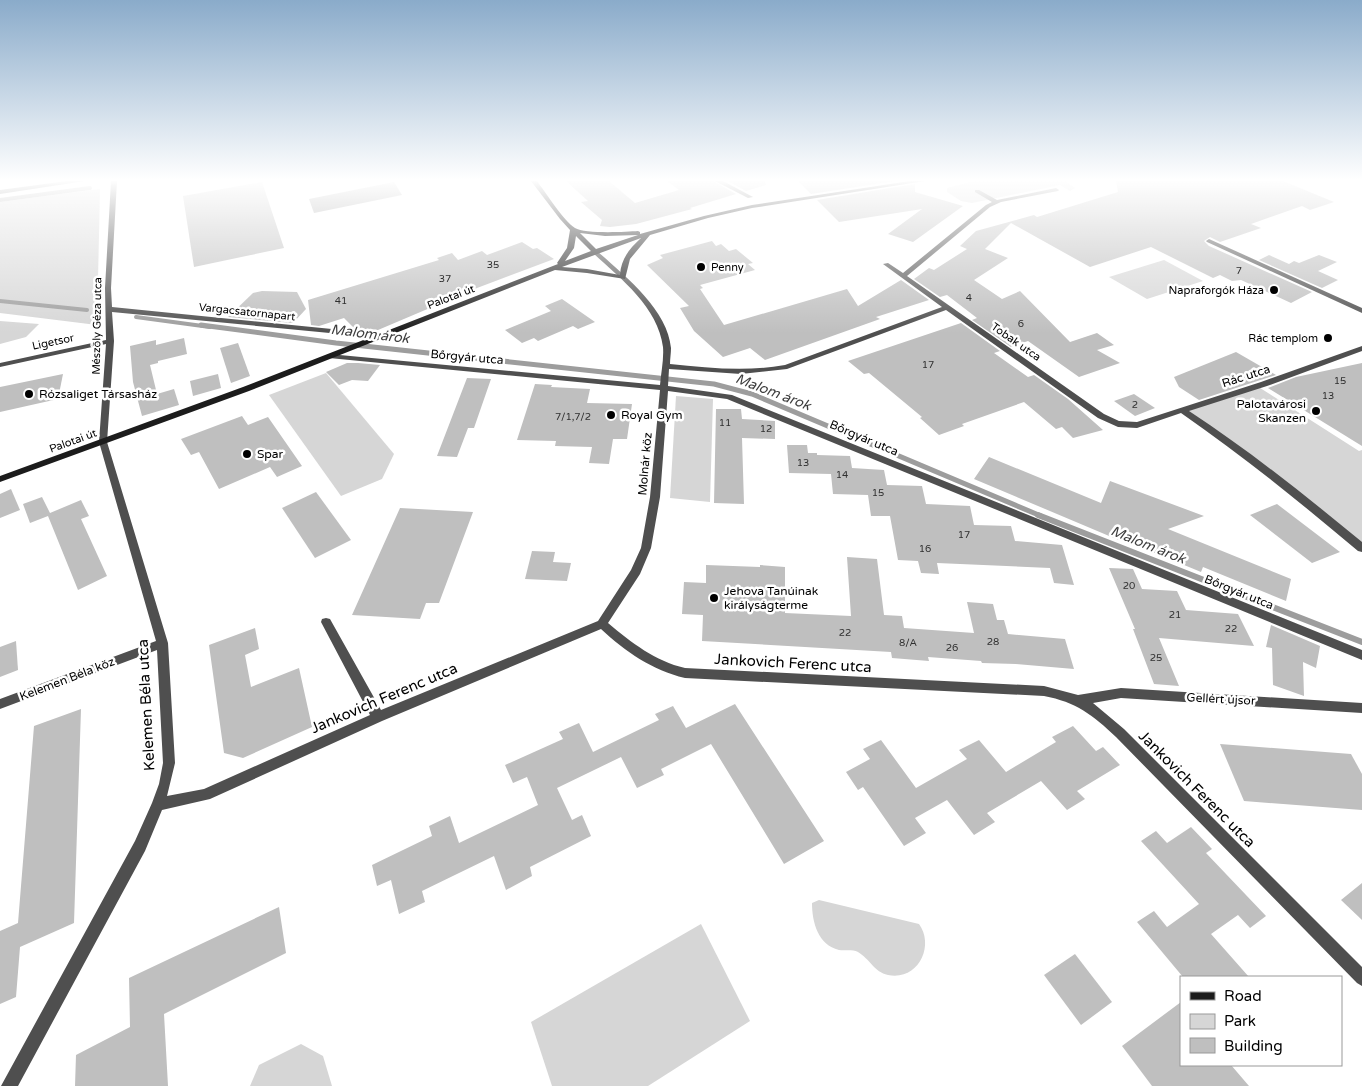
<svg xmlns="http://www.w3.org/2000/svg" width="1362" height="1086" font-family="'Varela Round',sans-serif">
<rect width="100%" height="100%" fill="#fff"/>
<g fill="#d6d6d6">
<path d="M974,181H1065L1075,188L1070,191L1060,185L972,203L961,201L947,192V188Z"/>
<path d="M100,189L97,325L0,313V202Z"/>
<path d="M1164,260L1203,281L1147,299L1109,277Z"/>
<path d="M0,321L39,324L26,337L0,344Z"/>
<path d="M326,373L394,454L382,479L341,496L269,395Z"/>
<path d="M1257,386L1359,451L1362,450V548L1182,410Z"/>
<path d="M676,396L713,399L710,502L670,498Z"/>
<path d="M819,900L919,924C935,946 918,981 888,975C874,972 870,959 858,952C852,949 845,951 839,950C818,945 812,922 812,903Z"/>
<path d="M701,924L750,1021L648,1086H552L531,1022Z"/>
<path d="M301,1044L323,1056L332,1086H250L259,1065Z"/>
</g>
<path fill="#9d9d9d" d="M394,182L402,195L314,213L309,199Z"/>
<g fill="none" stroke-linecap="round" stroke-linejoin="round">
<g stroke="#9d9d9d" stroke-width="4">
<path d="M0,200L90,188"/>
<path d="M0,301L87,310"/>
<path d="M136,317L210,327"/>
</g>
<path stroke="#9d9d9d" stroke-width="5" d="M201,325L336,343L714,384L752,394L1041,516"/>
<path stroke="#9d9d9d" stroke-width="6" d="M1038,515L1362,642"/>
</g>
<g fill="#bfbfbf">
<path d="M566,181H609L635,203L679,190L667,181H713L736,194L690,208L692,209L636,224L610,227L600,226L602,220L581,202L588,201Z"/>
<path d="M728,181H765L766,185L746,191Z"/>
<path d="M798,181H895L811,194Z"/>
<path d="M1116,181H1283L1334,202L1310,210L1302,206L1251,224L1261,228L1220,242L1210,237L1204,241L1209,246L1312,292L1291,303L1241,280L1232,281L1220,275L1213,278L1151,247L1090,267L1011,223L985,249L1008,258L974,280L1002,299L1020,291L1070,342L1097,333L1114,345L1097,350L1120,363L1079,377L1028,341L1011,347L972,320L977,318L947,295L940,297L914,279L929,268L934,270L967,249L960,246L976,231L1034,215L1037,217L1118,192Z"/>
<path d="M262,182L284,248L194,267L183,196Z"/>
<path d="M915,184V192L963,206L913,242L888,234L922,209L839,222L817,200Z"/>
<path d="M712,241L716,246L721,244L729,251L736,249L753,263L748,264L755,270L700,285L703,288L700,289L724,325L847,289L858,306L901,280L929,300L876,317L880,319L765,360L750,348L723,357L694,331L680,308L689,306L647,265L663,258L660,255Z"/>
<path d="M522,242L533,249L537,248L554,259L477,288L378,330L355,329L344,318L319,326L311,325L308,300L439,260L437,258L452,253L458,260L482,251L487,255Z"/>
<path d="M1269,255L1289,264L1294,261L1299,263L1319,255L1337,262L1318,271L1338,280L1322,288L1259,260Z"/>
<path d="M262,291L297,292L306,309L293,323L228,317L253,293Z"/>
<path d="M562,299L595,322L578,329L573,326L538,341L534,338L522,343L505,330L551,311L545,306Z"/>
<path d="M961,323L1000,351L994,353L1028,377L1034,375L1068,399L1103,430L1073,438L1062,427L1056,429L1024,402L962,424L964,426L939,435L920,418L922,417L869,373L864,374L848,361Z"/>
<path d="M184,338L187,354L158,361V363L150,365L157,394L174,389L179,405L142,416L133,382L130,346L156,340V345Z"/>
<path d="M238,343L250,376L231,383L220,348Z"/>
<path d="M1236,352L1276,375L1199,400L1179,387L1174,377Z"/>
<path d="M347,363H358L380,365L368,381L352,380L339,385L326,372Z"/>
<path d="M1362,363V446L1268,388L1296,377Z"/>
<path d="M63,374L58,399L0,412V387Z"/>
<path d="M218,374L221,388L193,396L190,381Z"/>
<path d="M467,378L491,379L474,428H468L457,457L437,456Z"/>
<path d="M535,384L552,385L551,387L590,389L587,403L632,404L627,439H613L609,464L589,463L592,447L555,446L556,441L517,440Z"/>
<path d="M1134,394L1155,408L1135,416L1114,401Z"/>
<path d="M716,409H741L742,419L775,421V439L742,438L744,504L714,503Z"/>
<path d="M242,416L248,425L268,417L302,466L277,477L270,467L219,489L199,452L191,455L181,439Z"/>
<path d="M787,445H807L808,453H817V455L850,456L852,468L884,470L887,485L922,486L926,504L970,506L974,525L1011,526L1015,541L1062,545L1074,585L1054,583L1050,568L937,563L939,574L921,573L918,561L898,560L890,516H871L868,495L833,494L831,474L789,473Z"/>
<path d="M989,457L1101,503L1110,481L1204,516L1168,529L1291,579L1286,601L1203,567L1201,572L1119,538L1121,541L974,479Z"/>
<path d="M11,489L20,510L0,518V494Z"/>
<path d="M316,492L351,540L315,558L282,508Z"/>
<path d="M42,497L50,513L81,500L89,516L81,519L107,576L78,590L48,516L30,523L23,504Z"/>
<path d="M1277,504L1340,552L1312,563L1250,515Z"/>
<path d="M400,508L473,512L439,603H426L420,619L352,615Z"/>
<path d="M532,551L555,552L553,562L571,563L567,581L525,579Z"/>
<path d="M847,557L877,559L884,615L902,616L904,628L974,633L967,602L993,604L997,620H1004L1008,634L1065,639L1074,669L1016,664L982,663L981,661L928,657L929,661L892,658L891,652L702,641L703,615L682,614L684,582L706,583V565L760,567V565L785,567V613L851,616Z"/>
<path d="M1109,568L1133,569L1142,589L1177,591L1186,610L1238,614L1254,646L1159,638L1179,686L1154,684L1133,629H1135Z"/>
<path d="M1271,625L1320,646L1316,668L1303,662L1304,696L1273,685L1272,648L1266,647Z"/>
<path d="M255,628L259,649L245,655L251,687L299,668L312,727L243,758L224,753L209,645Z"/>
<path d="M16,641L18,670L0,677V647Z"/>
<path d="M735,704L824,841L784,864L711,744L661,769L664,775L637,788L621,757L557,788L572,820L582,815L591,836L530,867L532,876L506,890L494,856L422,891L425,902L399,914L391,880L377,886L372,865L432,836L429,826L450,816L459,843L538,805L527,777L513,783L505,765L563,739L559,732L579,723L593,752L659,720L655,714L673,706L686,728Z"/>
<path d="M81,709L74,923L20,947L16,997L0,1004V931L18,923L34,726Z"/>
<path d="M1073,726L1096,751L1103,747L1120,765L1077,791L1085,799L1067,810L1041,781L987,813L995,822L974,835L947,800L915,818L926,833L904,846L863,787L858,790L846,772L870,759L863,749L881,740L916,788L967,759L959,750L979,740L1006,772L1056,742L1052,737Z"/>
<path d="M1220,744L1351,754L1362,774V810L1244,801Z"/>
<path d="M1191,827L1212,849L1206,853L1266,916L1250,928L1238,915L1211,934L1249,977H1183L1137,922L1154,911L1167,927L1199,904L1141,841L1156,831L1167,843Z"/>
<path d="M1362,883V920L1341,900Z"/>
<path d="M279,907L286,953L164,1014L168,1086H75L76,1055L130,1027L129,978Z"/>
<path d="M1075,954L1112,1002L1081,1025L1044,975Z"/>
<path d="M1181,1002V1065H1231L1249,1086H1152L1122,1046Z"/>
</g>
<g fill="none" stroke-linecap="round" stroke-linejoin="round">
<g fill="#4f4f4f" fill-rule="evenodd">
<path d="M67,181H85L0,194V190Z"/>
<path d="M111,181H117L111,288L112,307L382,334L386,336L382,338L112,312L114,341L107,442L168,643L175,763L167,796L204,789L370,715L321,622L322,619L326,618L330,619L381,710L598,621L631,570L641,548L650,497L660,390L329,358L325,356L329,354L660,385C661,373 664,359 663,347C658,307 620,278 593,253V251H597C624,275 668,310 671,348C671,353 670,359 670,364C709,368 746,372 785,365L942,307L883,264L888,263L903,273L986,205L992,202L975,192V190H979L997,200L1056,188L1059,190L1058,191L1001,202L990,207L907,276L1104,414L1119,421L1137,422L1261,382L1362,346V351L1267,386L1189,411C1250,451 1306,496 1362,542V552L1358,551C1301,503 1243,456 1181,413L1137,428L1118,427L1098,418L946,310L787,369L741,374L669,369L668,386L732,395L1362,650V660L727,399L668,391L660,497L651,548L640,574L608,623C632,643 655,661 685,668L1044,686L1078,695L1121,688L1362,703V713L1121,698L1093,703L1124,729L1362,967V986L1357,983L1116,737C1093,715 1076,702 1044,696L685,678C652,670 626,652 601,629L382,721L210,799L162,810L145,851L18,1086H1L135,841L152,803L159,784L163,763L157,650L0,709V699L156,641L99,442L106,344L0,367V363L106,340L105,288Z"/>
<path d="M715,181H723L753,197L748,198Z"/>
<path d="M1209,239L1362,308V313L1207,242L1206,241Z"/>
</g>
<path fill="#1c1c1c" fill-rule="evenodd" d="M531,181H537C546,193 563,220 575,228C584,234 625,232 638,231L640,232V234L704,216L752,205L910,181H925L752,208L708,218L650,235L630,259L625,279L587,273L555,270L249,391L0,482V476L243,387L558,264L557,263L567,248L570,230L560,219ZM580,233L605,236L638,235L596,249ZM576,236L591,251L565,261L574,248ZM641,238C629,249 621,259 620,275L587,269L562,267Z"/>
</g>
<linearGradient id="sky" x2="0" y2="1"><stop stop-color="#8aabca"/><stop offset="0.54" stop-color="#fff"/><stop offset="1" stop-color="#fff" stop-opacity="0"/></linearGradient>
<rect width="1362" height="333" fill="url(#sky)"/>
<g fill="#000" stroke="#fff" stroke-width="2">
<circle cx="701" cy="267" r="5"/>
<circle cx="1274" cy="290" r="5"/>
<circle cx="1328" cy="338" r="5"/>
<circle cx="29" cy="394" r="5"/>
<circle cx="1316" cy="411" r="5"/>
<circle cx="611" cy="415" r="5"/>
<circle cx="247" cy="454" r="5"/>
<circle cx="714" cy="598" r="5"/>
</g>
<g text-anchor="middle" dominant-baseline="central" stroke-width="5" stroke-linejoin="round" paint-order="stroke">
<g font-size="10" fill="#303030">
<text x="493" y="265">35</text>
<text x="1239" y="271">7</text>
<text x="445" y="279">37</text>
<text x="969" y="298">4</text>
<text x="341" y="301">41</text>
<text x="1021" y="324">6</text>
<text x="928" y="365">17</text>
<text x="1340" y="381">15</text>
<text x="1328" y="396">13</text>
<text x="1135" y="405">2</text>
<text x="573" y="417">7/1,7/2</text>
<text x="725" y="423">11</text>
<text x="766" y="429">12</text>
<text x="803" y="463">13</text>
<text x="842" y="475">14</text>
<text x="878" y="493">15</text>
<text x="964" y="535">17</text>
<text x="925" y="549">16</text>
<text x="1129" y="586">20</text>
<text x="1175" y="615">21</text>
<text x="1231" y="629">22</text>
<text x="845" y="633">22</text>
<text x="993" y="642">28</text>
<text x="908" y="643">8/A</text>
<text x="952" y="648">26</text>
<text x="1156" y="658">25</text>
</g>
<g font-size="11" fill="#000" stroke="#fff" text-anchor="end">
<text x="711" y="267" text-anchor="start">Penny</text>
<text x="1264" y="290">Napraforgók Háza</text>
<text x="1318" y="338">Rác templom</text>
</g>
<g font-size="11" fill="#000" stroke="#fff">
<text transform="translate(451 297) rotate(-21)">Palotai út</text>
<text transform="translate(247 312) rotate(6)">Vargacsatornapart</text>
<text transform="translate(97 326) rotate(-89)">Mészöly Géza utca</text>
<text transform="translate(53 342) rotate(-12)">Ligetsor</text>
<text transform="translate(1016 342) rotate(35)">Tobak utca</text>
<text transform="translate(73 441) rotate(-20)">Palotai út</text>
</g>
<g font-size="12" fill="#000" stroke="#fff">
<text transform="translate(467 357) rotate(5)">Bőrgyár utca</text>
<text transform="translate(1246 376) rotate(-18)">Rác utca</text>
<text transform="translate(864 438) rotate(23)">Bőrgyár utca</text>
<text transform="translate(645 464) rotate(-85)">Molnár köz</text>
<text transform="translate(1239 592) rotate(22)">Bőrgyár utca</text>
<text transform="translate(67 679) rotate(-21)">Kelemen Béla köz</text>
<text transform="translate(1221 699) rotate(3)">Gellért újsor</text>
</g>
<g font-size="12" fill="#000" stroke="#fff" text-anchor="start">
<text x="39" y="394">Rózsaliget Társasház</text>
<text x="1306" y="404" text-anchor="end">Palotavárosi<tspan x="1306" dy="14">Skanzen</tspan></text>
<text x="621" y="415">Royal Gym</text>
<text x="257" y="454">Spar</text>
<text x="724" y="591">Jehova Tanúinak<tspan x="724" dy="14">királyságterme</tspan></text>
</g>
<g font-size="14" font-style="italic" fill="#3e3e3e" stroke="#fff">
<text transform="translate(370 334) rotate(7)">Malom árok</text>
<text transform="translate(773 392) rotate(21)">Malom árok</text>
<text transform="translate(1148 545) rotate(22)">Malom árok</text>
</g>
<g font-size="15" fill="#000" stroke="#fff">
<text transform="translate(793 663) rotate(3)">Jankovich Ferenc utca</text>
<text transform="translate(384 698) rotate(-23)">Jankovich Ferenc utca</text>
<text transform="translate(146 705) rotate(-93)">Kelemen Béla utca</text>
<text transform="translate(1197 789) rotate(45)">Jankovich Ferenc utca</text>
</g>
</g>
<rect x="1180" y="976" width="162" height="90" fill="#ffffff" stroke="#999999"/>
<rect x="1190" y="992" width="25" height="8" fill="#1c1c1c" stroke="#999999"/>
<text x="1224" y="1001" font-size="15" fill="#000000">Road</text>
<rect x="1190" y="1014" width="25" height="15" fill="#d6d6d6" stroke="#999999"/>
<text x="1224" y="1026" font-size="15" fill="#000000">Park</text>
<rect x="1190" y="1038" width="25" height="15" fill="#bfbfbf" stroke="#999999"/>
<text x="1224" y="1051" font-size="15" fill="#000000">Building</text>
</svg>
